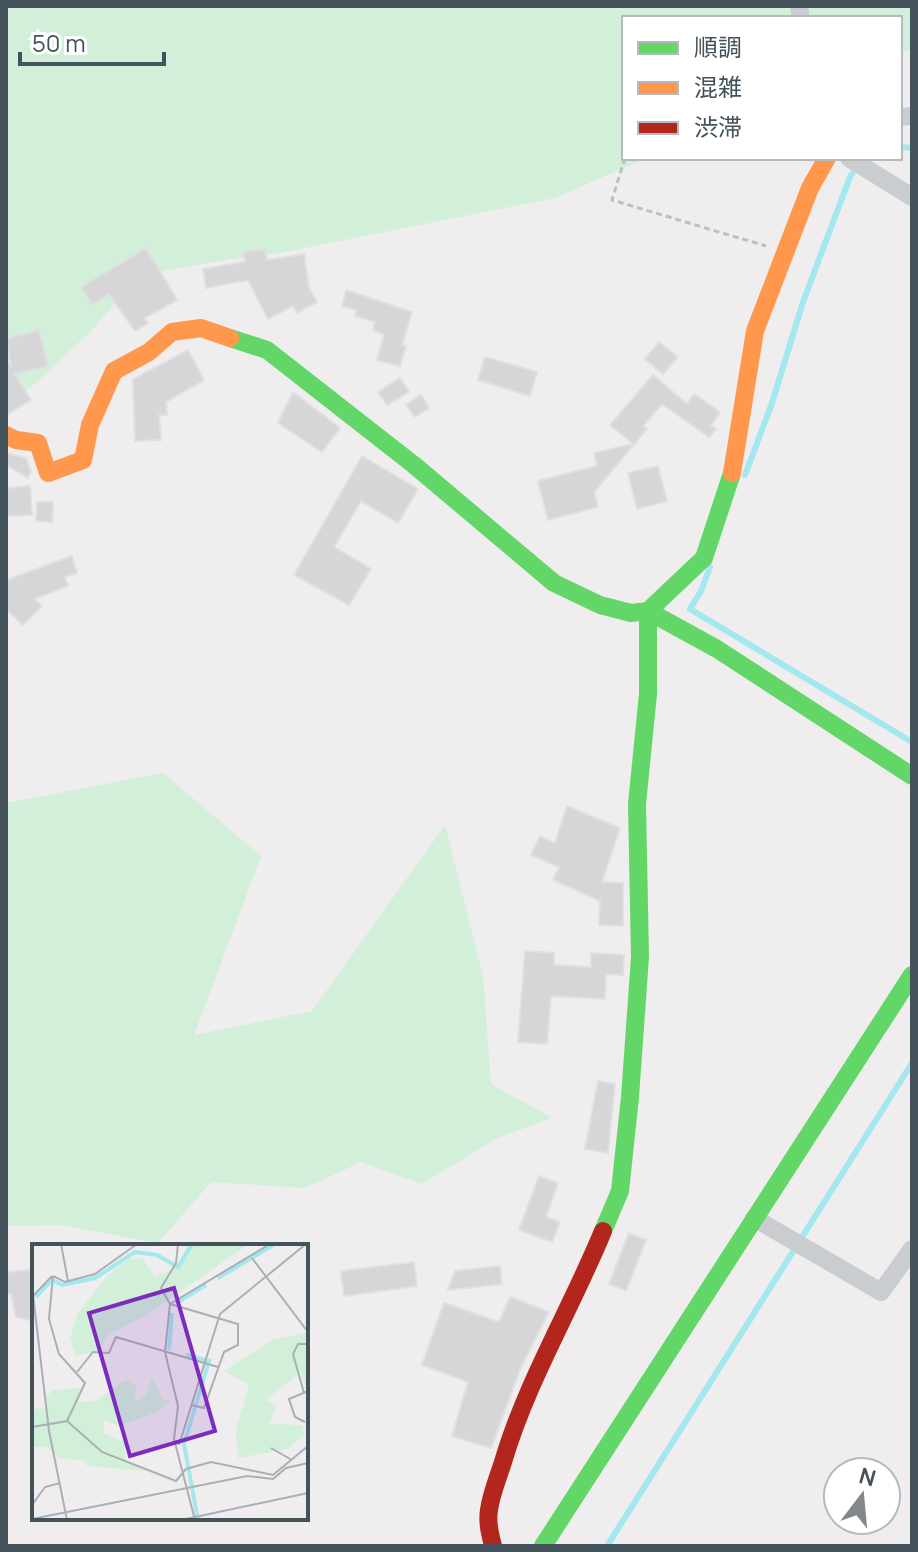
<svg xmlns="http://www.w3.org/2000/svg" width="918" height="1552" font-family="Manrope,'Noto Sans JP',sans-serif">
<rect width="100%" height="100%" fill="#efedee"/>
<g fill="#d1efd9">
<path d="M6,6H912V49L900,53V18H624V158H646L555,198L280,253L224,260L138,276L92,330L37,382L6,406Z"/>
<path d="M163,773L261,856L194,1035L312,1011L445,825L483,976L491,1084L552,1118L497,1138L422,1184L361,1162L305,1188L211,1182L158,1243L60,1225L6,1226V803Z"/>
</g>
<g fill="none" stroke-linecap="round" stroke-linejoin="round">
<g stroke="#a3e7ef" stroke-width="6">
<path d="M900,147L912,148"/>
<path d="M745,475L772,403L803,302L850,177L857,166"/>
<path d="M710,567L701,591L690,609L912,742"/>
<path d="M607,1546L912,1063"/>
</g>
</g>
<g fill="#d6d6d8" stroke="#e0dfe1" stroke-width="2">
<path d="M146,248L177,300L145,318L148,323L135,331L109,294L92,305L81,287Z"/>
<path d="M265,249L267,260L304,254L309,288L317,302L297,313L293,306L268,319L248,280L206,288L203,269L245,262L243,252Z"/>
<path d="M346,290L412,312L402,345L406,346L400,366L377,360L384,334L373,330L375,322L355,316L357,310L342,306Z"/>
<path d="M39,330L48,366L15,374L31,400L6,415V359L11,367L6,339Z"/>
<path d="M659,342L678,357L663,374L645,359Z"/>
<path d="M188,350L204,380L166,402L167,415H159L161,440L135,441L133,379Z"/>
<path d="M485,357L537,372L530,396L478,380Z"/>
<path d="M653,375L687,404L694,394L720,412L711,425L716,429L709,437L662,404L643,426L647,429L594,492L598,507L548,520L538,481L597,466L594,453L633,444L610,425Z"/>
<path d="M400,378L409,392L387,405L378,392Z"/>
<path d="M293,392L340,428L322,452L278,423Z"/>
<path d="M421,395L429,408L415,417L406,405Z"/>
<path d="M6,453L26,458L31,472L28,478L6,465Z"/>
<path d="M362,456L418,489L398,523L361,501L334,547L371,569L349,605L294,575Z"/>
<path d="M658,466L667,501L637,509L628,473Z"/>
<path d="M30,486L32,515L6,516V488Z"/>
<path d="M37,502H53L52,522L36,521Z"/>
<path d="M72,556L77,573L65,577L68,586L34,599L42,606L23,625L6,609V580Z"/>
<path d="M567,806L620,828L602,882L623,883V926L599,925L600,901L553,880L559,867L531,855L540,836L555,843Z"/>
<path d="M525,951L554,953V965L591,967V953L624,955L623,975L606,974L605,999L551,996L547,1044L518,1042Z"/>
<path d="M598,1081L615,1084L608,1153L585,1149Z"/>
<path d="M539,1176L558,1183L546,1217L560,1222L552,1242L519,1230Z"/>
<path d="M629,1233L646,1240L626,1291L609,1284Z"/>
<path d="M414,1262L417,1286L344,1296L341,1271Z"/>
<path d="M500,1266L502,1284L448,1290L455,1271Z"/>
<path d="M31,1270L34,1282V1321L16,1317L11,1294H6V1272Z"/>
<path d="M510,1297L549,1312L521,1367L491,1448L452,1436L468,1382L422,1365L444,1303L499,1322Z"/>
</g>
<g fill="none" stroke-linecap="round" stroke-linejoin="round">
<g stroke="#b6c3be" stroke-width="3" stroke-dasharray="6 4" stroke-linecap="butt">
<path d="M636,18L637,15"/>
<path d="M625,158L612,200L766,246"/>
</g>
<g stroke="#cacdcf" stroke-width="18">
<path d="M799,6L801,18"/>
<path d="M900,117L912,116"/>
<path d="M849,158L912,197"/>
<path d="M754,1218L881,1292L912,1249"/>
</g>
<g stroke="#63d668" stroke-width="18">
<path d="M230,338L267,350L414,465L554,583L600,605L631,613L648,611L717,649L912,776"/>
<path d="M603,1231L620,1191L630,1097L640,957L637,804L648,694V611L704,558L732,473"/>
<path d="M543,1546L912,975"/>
</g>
<g stroke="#ff974d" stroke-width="18">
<path d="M6,435L16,440L38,443L48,473L83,460L90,425L114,371L149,352L172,332L201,328L230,338"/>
<path d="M732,473L755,331L810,188L827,158"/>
</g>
<path stroke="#b3261e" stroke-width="18" d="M493,1546C490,1534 487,1522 489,1510C491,1494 498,1478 503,1462C527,1381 571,1309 603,1231"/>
</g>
<g transform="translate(32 1244)">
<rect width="276" height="276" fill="#efedee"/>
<path d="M162,0H217L113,72L77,90L67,107L44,112L38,94L46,69L76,31L97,15L110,14L123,33L141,26ZM276,88V139L273,141L268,128L234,156L244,163L237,180L270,181L272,191L255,205L206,214L204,187L217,141L192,127L241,96ZM120,133L131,155L138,157L127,167L87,182L72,176V189L93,199V215L113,227L55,222L51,216L27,214L14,203H0L1,166L16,162L14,152L22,146L50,144L46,158L64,157L93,136L104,141L103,158L113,153Z" fill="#d1efd9"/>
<path fill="none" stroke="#a3e7ef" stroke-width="4" d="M186,34L243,0M4,53L20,36L30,41L63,34L103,8L125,11L146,23L160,0M146,58L174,41M137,106L140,69M154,111L177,117L152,200L166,276"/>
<path fill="none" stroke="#abafb3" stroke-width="2" d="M29,0L36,37M146,0L144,19L129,44L138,60L133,108L146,162L142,195L163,276M220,14L276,88M21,32L33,38L63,30L105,0M0,42L17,187L35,276M2,51L20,32M138,60L206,80V101L192,108L172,164L159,161M138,60L238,0M45,128L61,108L77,109L84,93L186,123M272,149L261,110L266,100H276M35,177L70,208L144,237L154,225L179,218L241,231L276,202M273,178L263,173L257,155L276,147M0,183L35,177L53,139L27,110L17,75L21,32M147,201L188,70L274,0M239,204L260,216M0,261L13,243L28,239M0,275L215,232L241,235L254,224L276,219M149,276L276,249"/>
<path fill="#7b2cbf" fill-opacity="0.15" stroke="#7b2cbf" stroke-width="4" d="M142,44L183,187L98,212L57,69Z"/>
<rect width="276" height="276" fill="none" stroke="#44525b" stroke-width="4"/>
</g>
<rect width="918" height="1552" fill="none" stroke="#44525b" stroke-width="16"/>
<rect x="622" y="16" width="280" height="144" fill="#ffffff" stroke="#b4babd" stroke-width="2"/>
<rect x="638" y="42" width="40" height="12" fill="#63d668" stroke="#b4babd" stroke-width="2"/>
<text x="694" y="56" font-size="24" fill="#44525b">順調</text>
<rect x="638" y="82" width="40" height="12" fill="#ff974d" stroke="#b4babd" stroke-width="2"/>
<text x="694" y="96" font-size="24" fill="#44525b">混雑</text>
<rect x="638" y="122" width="40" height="12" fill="#b3261e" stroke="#b4babd" stroke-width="2"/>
<text x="694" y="136" font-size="24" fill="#44525b">渋滞</text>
<g transform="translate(862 1496) rotate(16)"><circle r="38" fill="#ffffff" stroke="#b4babd" stroke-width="2"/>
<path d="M0-6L14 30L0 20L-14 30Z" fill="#80888e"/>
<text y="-12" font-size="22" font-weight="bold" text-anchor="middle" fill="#44525b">N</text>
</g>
<path d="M20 52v12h144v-12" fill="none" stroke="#44525b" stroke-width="4"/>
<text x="32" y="52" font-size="24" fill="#44525b" stroke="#ffffff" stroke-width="6" paint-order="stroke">50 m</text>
</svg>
